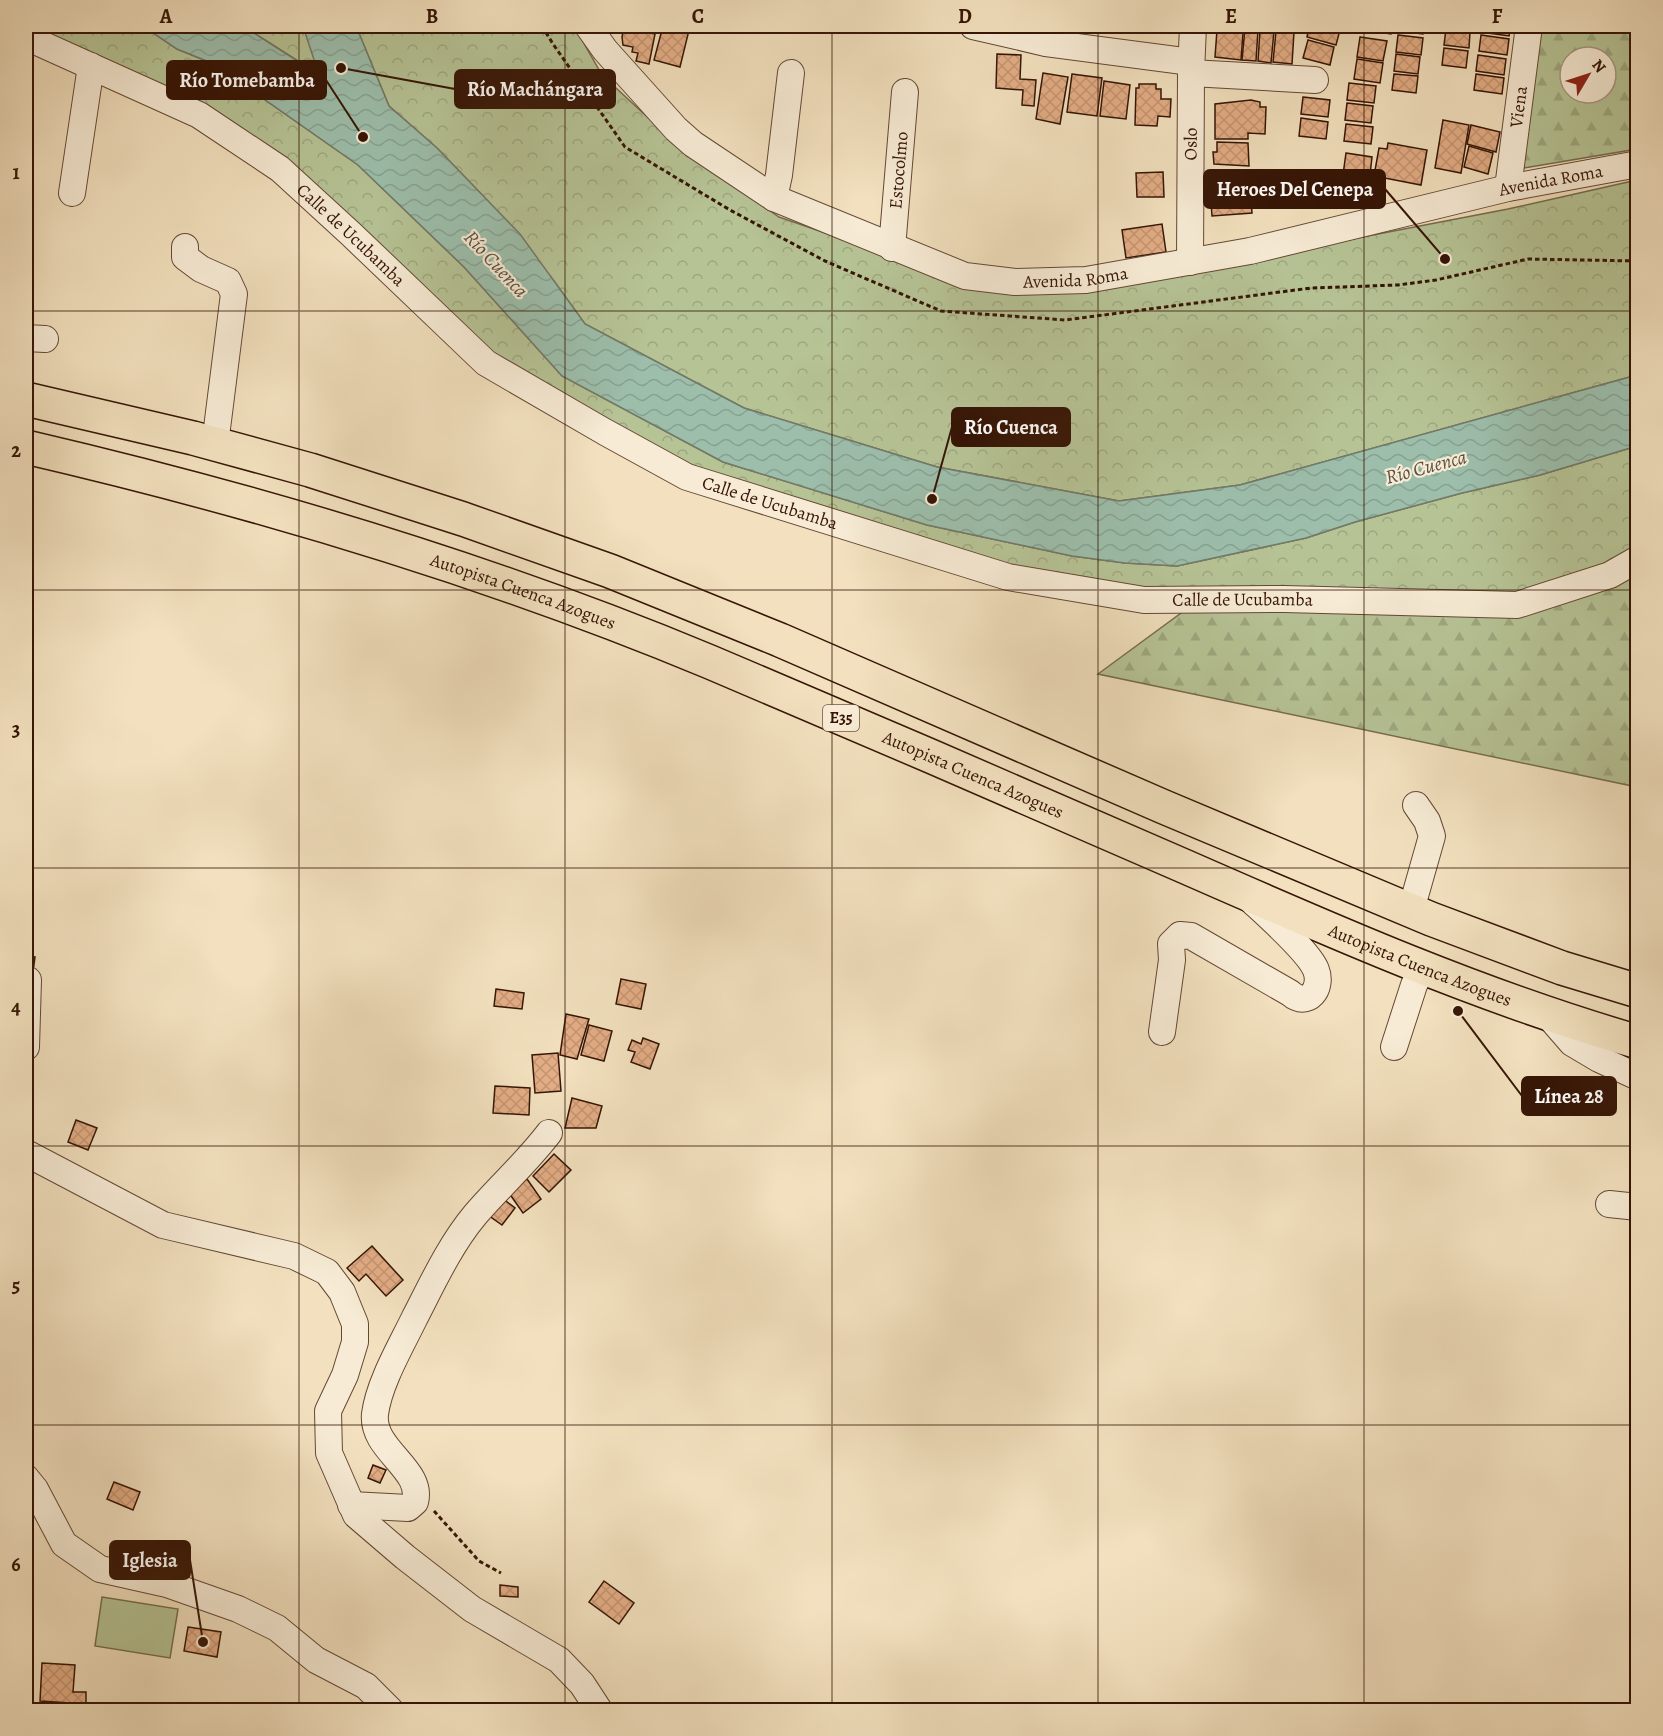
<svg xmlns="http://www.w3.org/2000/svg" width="1663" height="1736" font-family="Alegreya,serif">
<defs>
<pattern id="forest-firs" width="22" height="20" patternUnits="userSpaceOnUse" patternTransform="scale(1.5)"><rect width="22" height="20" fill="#b6c395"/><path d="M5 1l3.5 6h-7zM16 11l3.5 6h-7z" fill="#9da77f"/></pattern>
<pattern id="park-crowns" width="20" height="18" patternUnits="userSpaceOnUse" patternTransform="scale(1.5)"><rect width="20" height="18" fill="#b6c395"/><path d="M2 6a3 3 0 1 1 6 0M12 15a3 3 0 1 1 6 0" fill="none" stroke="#9da77f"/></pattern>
<pattern id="water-waves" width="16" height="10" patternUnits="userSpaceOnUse" patternTransform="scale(1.5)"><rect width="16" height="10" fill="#9cbeab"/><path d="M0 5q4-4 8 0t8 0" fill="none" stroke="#87a292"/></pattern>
<pattern id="building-cross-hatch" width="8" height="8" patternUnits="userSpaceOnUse" patternTransform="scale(1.5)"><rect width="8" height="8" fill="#e3ad85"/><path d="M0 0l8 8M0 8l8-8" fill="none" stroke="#c39471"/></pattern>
</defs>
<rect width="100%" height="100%" fill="#f2e0be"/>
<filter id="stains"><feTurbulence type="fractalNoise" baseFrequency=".00333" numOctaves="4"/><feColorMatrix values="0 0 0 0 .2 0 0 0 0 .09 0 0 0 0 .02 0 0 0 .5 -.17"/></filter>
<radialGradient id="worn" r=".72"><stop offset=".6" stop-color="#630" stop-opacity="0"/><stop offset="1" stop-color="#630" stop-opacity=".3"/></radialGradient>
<path fill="#b6c395" stroke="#766c4e" stroke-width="1.5" d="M102,1597L178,1609L170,1658L95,1646Z"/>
<g fill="url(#forest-firs)" stroke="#766c4e" stroke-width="1.5" fill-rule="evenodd">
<path d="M1538,26H1637V149L1518,169ZM1570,57H1606V93H1570Z"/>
<path d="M1637,566V787L1098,674L1188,608Z"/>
</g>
<g fill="url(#park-crowns)" stroke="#766c4e" stroke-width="1.5">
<path d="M26,26H143L177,49L214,64L358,165L464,267L562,376L723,462L927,525L1072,556L1125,563L1177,566L1306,538L1355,522L1462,493L1540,475L1637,446V559L1517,605L1284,599L1008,577L687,477L486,363L280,169Z"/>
<path d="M243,26H303L320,75Z"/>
<path d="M356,26H574L602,75L684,151L779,217L878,251L963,284L1274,254L1508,209L1637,180V375L1240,485L1119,501L937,467L744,408L585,324L554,281L482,195L437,148L389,106Z"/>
</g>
<path fill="url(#water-waves)" stroke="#737a69" stroke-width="1.5" d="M143,26H243L319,75L303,26H356L389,106L437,148L520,234L585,324L744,408L937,467L1119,501L1240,485L1637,375V446L1540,475L1462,493L1355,522L1306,538L1177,566L1125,563L1072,556L927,525L723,462L562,376L464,267L358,165L214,64L177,49Z"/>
<g fill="url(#building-cross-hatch)" stroke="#361506" stroke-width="1.5">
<path d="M663,26H690L680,67L654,60Z"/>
<path d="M1134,26H1174L1173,32Z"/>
<path d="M1218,26H1244L1243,30L1218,28Z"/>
<path d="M1260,26H1288V30L1259,28Z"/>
<path d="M1309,26H1341L1336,45L1307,37Z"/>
<path d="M1351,26H1393L1391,34L1351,28Z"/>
<path d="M1399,26H1424L1423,34L1399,31Z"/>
<path d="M1482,26H1511L1509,36L1481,32Z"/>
<path d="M624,27L655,34L649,64L636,61L638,53L632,52L633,47L623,45L622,37Z"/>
<path d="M1245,28L1258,30L1256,61L1242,60Z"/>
<path d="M1446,29L1470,32L1469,48L1444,45Z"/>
<path d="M1217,30L1243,33L1241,60L1215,57Z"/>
<path d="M1260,30L1274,31L1271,63L1258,61Z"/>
<path d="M1276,31L1294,32L1292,64L1273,62Z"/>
<path d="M1398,35L1423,38L1421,55L1396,52Z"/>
<path d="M1481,35L1509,39L1507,55L1479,51Z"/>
<path d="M1360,37L1387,41L1383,61L1357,57Z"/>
<path d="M1308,40L1334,47L1330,65L1303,58Z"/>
<path d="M1444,48L1468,51L1466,68L1442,65Z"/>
<path d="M997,54L1021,55L1020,79L1036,80L1034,106L1022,105L1023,90L996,88Z"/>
<path d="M1396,54L1420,57L1418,74L1394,71Z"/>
<path d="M1478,55L1506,59L1504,75L1476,71Z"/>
<path d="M1357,59L1383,63L1380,83L1354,79Z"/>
<path d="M1043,73L1068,77L1060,124L1036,119Z"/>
<path d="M1072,74L1102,78L1097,116L1067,112Z"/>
<path d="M1394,74L1418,76L1416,93L1392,90Z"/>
<path d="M1476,74L1504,78L1502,94L1474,90Z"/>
<path d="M1104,81L1130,85L1126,119L1100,116Z"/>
<path d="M1349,83L1376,86L1374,103L1347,100Z"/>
<path d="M1139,84H1156V89H1161V99H1171L1170,117L1158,116L1157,126L1135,125L1136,88H1139Z"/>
<path d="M1303,97L1330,100L1328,117L1301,114Z"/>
<path d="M1251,100L1260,102V107H1266L1265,134L1248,133V139H1215V104Z"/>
<path d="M1347,103L1373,106L1371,123L1345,120Z"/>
<path d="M1301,118L1328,122L1326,139L1299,136Z"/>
<path d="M1443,120L1469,125L1461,173L1435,168Z"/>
<path d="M1346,124L1373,127L1371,144L1344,141Z"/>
<path d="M1471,125L1500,132L1496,152L1467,144Z"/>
<path d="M1217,142L1248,143L1249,166L1214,164L1213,152H1217Z"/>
<path d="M1388,143L1427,150L1421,185L1374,176L1379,148L1387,149Z"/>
<path d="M1469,146L1493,153L1488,174L1464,167Z"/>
<path d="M1346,153L1372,157L1368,193L1341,189Z"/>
<path d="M1163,172L1164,197H1137L1136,173Z"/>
<path d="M1250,185L1252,213L1212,216L1210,188Z"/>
<path d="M1162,224L1166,252L1126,258L1122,230Z"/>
<path d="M26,956L35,957L33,972L26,971Z"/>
<path d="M621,979L646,984L641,1009L616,1004Z"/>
<path d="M496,989L524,993L522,1009L494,1006Z"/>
<path d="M566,1014L589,1019L577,1059L560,1055Z"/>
<path d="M589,1025L612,1031L604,1061L581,1055Z"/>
<path d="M643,1038L659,1044L650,1069L631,1062L635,1052L628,1050L632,1040L641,1044Z"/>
<path d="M558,1053L561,1091L535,1093L532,1055Z"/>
<path d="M495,1086L530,1088L529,1115L493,1113Z"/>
<path d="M572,1098L602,1106L596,1128H565Z"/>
<path d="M76,1120L97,1128L88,1150L68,1142Z"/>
<path d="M554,1154L571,1170L549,1192L533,1176Z"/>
<path d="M527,1179L541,1199L523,1213L509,1193Z"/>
<path d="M502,1198L515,1208L502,1225L488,1215Z"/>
<path d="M372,1246L403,1280L386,1296L366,1274L359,1281L347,1268Z"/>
<path d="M373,1465L386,1470L380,1483L368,1478Z"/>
<path d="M114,1482L140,1492L133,1510L107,1499Z"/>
<path d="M604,1581L634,1603L619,1624L589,1602Z"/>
<path d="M500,1585L518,1587V1597L500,1596Z"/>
<path d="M188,1627L221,1632L217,1657L184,1651Z"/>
<path d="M42,1663L75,1665L73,1692H86V1704L40,1701Z"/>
</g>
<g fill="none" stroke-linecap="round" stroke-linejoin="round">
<defs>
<g id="minor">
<path id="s1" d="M588,26L605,50L676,129L693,144L774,198L965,276L1015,282L1086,280L1250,251L1508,188L1638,164"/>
<path d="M973,26L1046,43L1191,62"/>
<path id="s2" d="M26,37L199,115L280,169L351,234L486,363L605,432L687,477L1008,577L1144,600L1284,599L1517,605L1610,575L1638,559"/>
<path d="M1191,73L1315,80"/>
<path id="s3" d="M1508,188L1529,26"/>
<path d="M72,193L91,66"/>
<path d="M774,198L779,175L791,73"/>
<path d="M185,247V257L201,269L228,281L234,294L215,444"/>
<path id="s4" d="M892,248L905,92"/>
<path id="s5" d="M1190,262L1191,73L1193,26"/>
<path d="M26,338L45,339"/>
<path d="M1411,910L1432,836L1427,821L1416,805"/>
<path d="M1546,1013L1572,1043L1599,1059L1638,1077"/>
<path d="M1162,1032L1172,960L1171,944L1180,935L1191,936L1290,993C1308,1009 1323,988 1316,970C1309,952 1267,915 1252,901"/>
<path d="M26,1047L28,980"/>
<path d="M1394,1047L1414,985L1423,967"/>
<path d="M26,1153L163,1225L294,1256L327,1272L342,1292L355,1324V1342L345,1375L328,1411L329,1453L356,1515L405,1557L472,1609L559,1660L582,1684L599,1710"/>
<path d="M1609,1204L1638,1207"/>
<path d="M26,1478L35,1489L64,1544L100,1569L167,1584L238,1609L277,1628L316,1660L366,1686L390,1710"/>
<path d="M351,1505L408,1508L415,1502C424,1469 371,1450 375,1414C379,1383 401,1346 415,1317C433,1282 450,1245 475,1215C499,1187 527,1162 549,1133"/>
</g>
<g id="highway">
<path d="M26,399L193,438L310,470L463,519L610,571L780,640L1164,807L1431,919L1562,968L1638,991"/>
<path id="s6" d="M26,447C258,501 489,570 710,662C869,729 1028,798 1186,867C1334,932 1482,997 1638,1042"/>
</g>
</defs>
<use href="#minor" stroke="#654834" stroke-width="28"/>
<use href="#highway" stroke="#361506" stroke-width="36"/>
<g stroke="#361506" stroke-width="3" stroke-dasharray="4.5 3" stroke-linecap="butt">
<path d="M542,26L553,44L625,147L730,210L825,261L941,311L1065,320L1311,288L1398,285L1436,280L1528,259L1638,261"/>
<path d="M434,1511L479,1561L501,1573"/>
</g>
<use href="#minor" stroke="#f7ebd5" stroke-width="26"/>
<use href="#highway" stroke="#f2e0be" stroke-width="33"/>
</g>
<path fill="none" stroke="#361506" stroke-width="1.5" stroke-opacity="0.55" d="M299,26V1710M565,26V1710M832,26V1710M1098,26V1710M1364,26V1710M26,311H1638M26,590H1638M26,868H1638M26,1146H1638M26,1425H1638"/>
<g text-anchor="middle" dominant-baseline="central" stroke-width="4.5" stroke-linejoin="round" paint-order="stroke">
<rect fill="#f7ebd5" stroke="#705544" stroke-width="1.5" x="823" y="705" width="36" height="26" rx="4.5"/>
<g font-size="16" font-weight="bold" fill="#361506">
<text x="841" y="718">E35</text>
</g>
<g font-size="18" fill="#361506" stroke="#f7ebd5">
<text stroke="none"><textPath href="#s3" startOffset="82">Viena</textPath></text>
<text stroke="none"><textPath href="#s5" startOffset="118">Oslo</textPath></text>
<text stroke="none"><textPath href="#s4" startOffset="78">Estocolmo</textPath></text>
<text stroke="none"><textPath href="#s1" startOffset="1059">Avenida Roma</textPath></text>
<text stroke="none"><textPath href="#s2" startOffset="384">Calle de Ucubamba</textPath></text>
<text stroke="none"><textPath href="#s1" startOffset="573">Avenida Roma</textPath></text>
<text stroke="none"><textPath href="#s2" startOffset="888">Calle de Ucubamba</textPath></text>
<text stroke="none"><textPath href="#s6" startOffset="518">Autopista Cuenca Azogues</textPath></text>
<text stroke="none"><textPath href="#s2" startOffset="1374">Calle de Ucubamba</textPath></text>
<text stroke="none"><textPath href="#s6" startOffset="1004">Autopista Cuenca Azogues</textPath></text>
<text stroke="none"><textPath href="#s6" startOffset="1490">Autopista Cuenca Azogues</textPath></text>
</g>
<g font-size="20" font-style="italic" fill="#5a5040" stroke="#f7ebd5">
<text transform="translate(496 264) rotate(47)">Río Cuenca</text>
<text transform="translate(1426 467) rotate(-15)">Río Cuenca</text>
</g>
</g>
<path fill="none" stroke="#361506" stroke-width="2" d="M363 137L326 80M341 68L455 89M1445 259L1385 189M932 499L952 427M1458 1011L1522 1096M203 1642L190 1560"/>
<g fill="#361506" stroke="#f7ebd5" stroke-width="2">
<circle cx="363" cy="137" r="6"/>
<circle cx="341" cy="68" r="6"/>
<circle cx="1445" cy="259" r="6"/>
<circle cx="932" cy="499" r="6"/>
<circle cx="1458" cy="1011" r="6"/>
<circle cx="203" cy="1642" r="6"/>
</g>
<g fill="#361506" stroke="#361506" stroke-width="2">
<rect x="167" y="61" width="159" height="38" rx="6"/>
<rect x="455" y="70" width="160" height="38" rx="6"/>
<rect x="1204" y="170" width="181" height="38" rx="6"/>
<rect x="952" y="408" width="118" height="38" rx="6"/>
<rect x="1522" y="1077" width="94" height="38" rx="6"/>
<rect x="110" y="1541" width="80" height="38" rx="6"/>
</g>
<g font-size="20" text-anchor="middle" font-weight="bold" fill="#fff">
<text x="247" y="87">Río Tomebamba</text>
<text x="535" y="96">Río Machángara</text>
<text x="1295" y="196">Heroes Del Cenepa</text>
<text x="1011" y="434">Río Cuenca</text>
<text x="1569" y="1103">Línea 28</text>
<text x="150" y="1567">Iglesia</text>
</g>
<rect width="1663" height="1736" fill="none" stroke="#f2e0be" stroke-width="66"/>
<g transform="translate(1588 75) rotate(51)"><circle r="28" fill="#f7ebd5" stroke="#aa9582" stroke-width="1.5"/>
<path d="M0-4.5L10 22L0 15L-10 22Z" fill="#8f2418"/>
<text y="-9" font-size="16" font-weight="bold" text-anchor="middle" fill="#361506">N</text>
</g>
<rect x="33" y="33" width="1597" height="1670" fill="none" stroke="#361506" stroke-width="2"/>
<g font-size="20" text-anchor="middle" font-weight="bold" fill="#361506">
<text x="166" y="23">A</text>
<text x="432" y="23">B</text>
<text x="698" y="23">C</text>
<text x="965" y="23">D</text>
<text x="1231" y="23">E</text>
<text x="1497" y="23">F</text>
<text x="16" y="179">1</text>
<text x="16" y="457">2</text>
<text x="16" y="736">3</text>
<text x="16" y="1014">4</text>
<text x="16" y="1292">5</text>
<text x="16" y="1571">6</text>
</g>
<rect width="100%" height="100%" filter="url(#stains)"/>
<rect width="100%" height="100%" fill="url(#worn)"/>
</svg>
